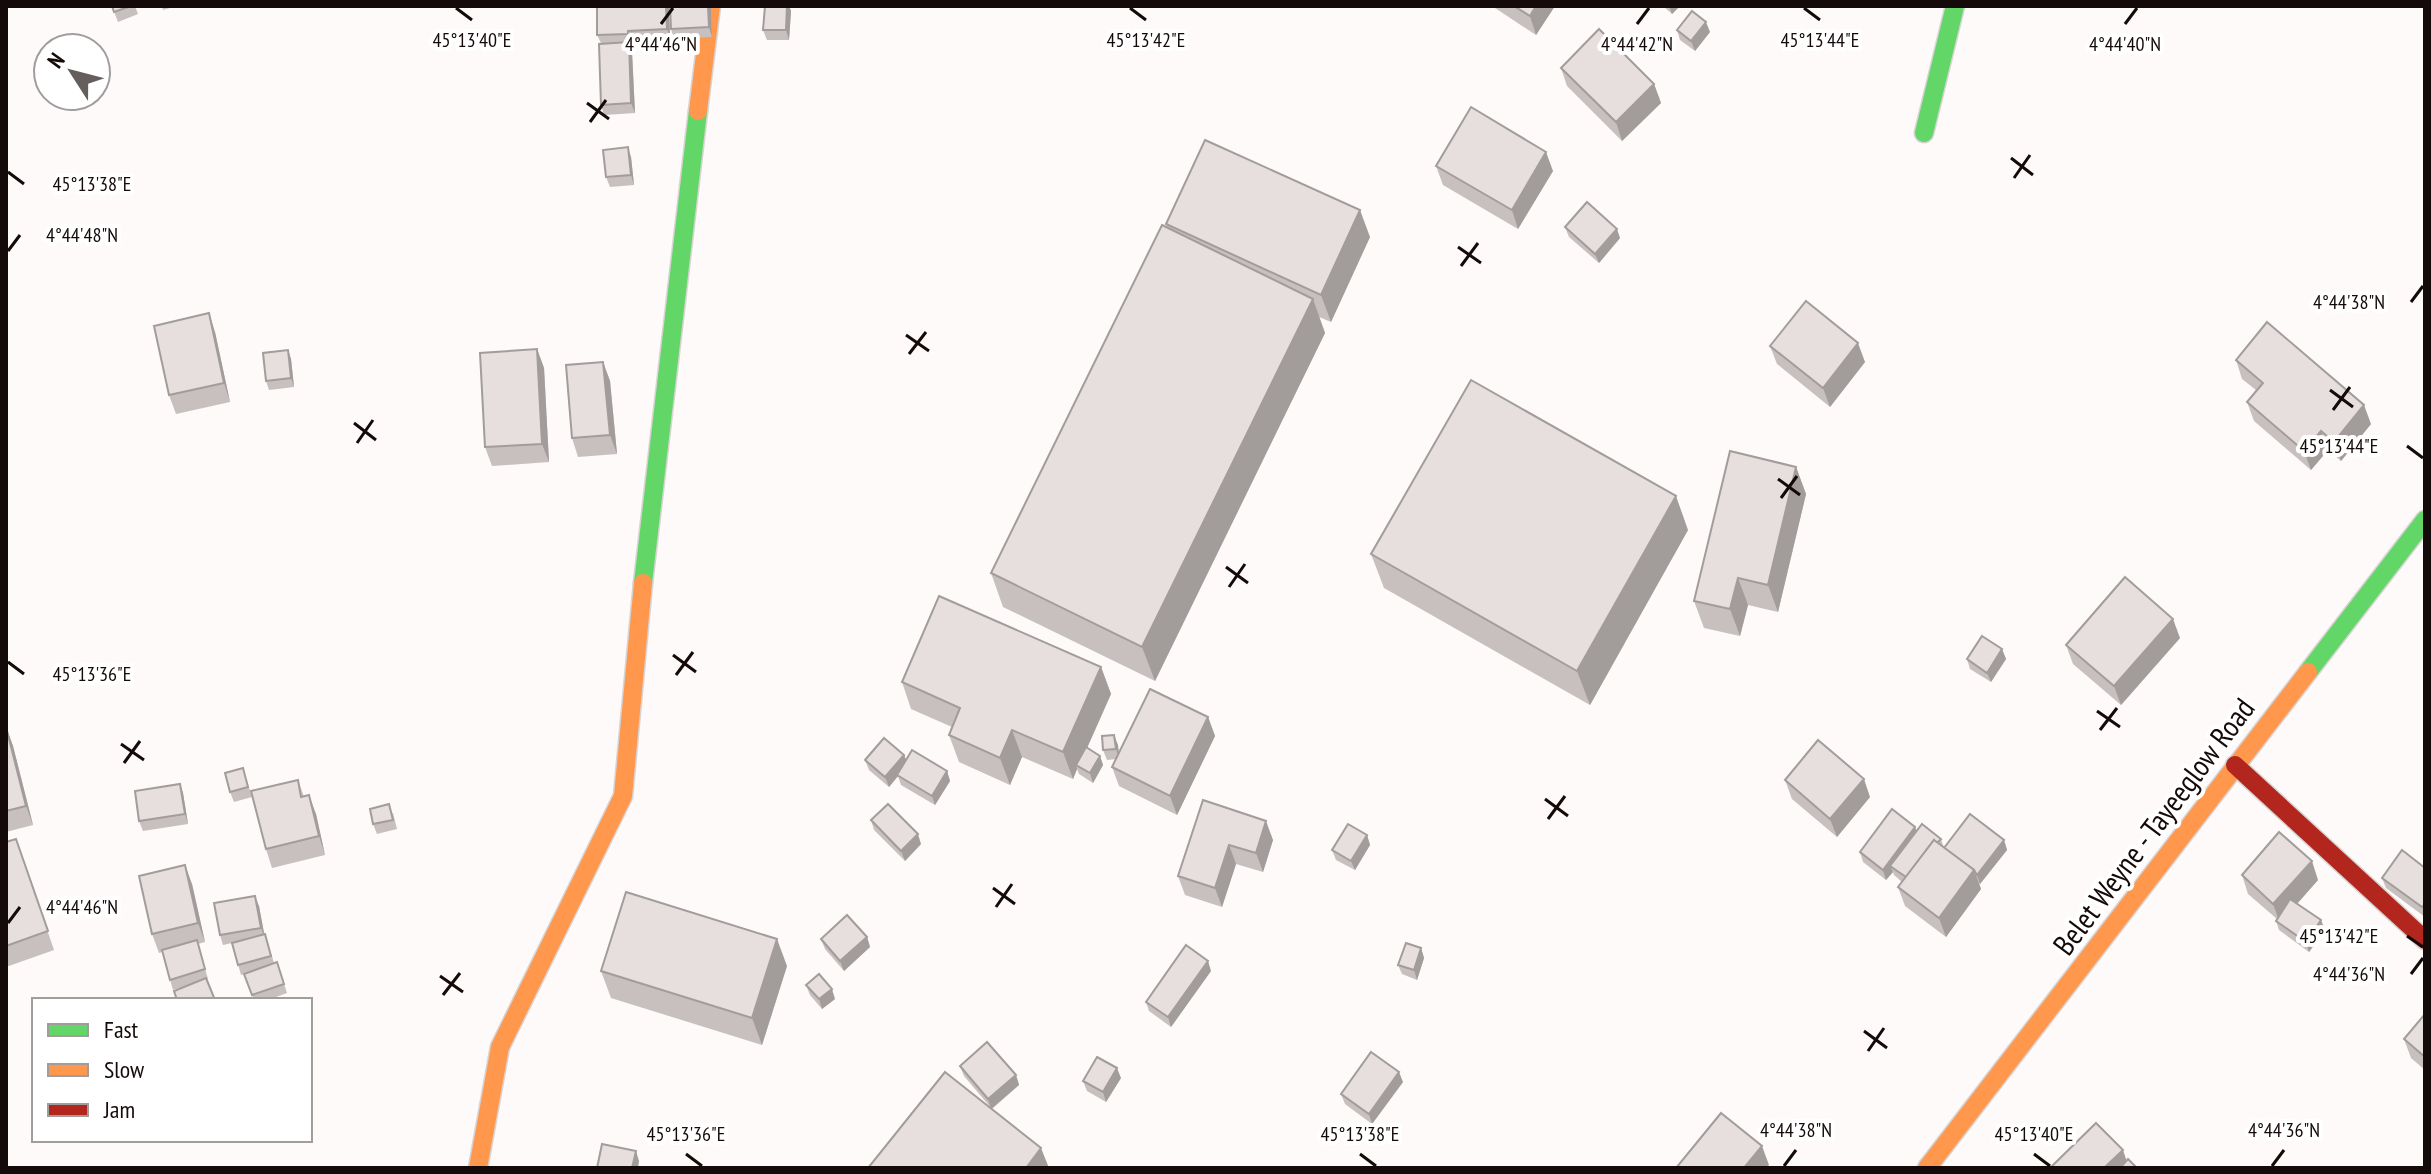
<svg xmlns="http://www.w3.org/2000/svg" width="2431" height="1174" font-family="'PT Sans Narrow',sans-serif">
<rect width="100%" height="100%" fill="#fdfaf9"/>
<g fill="none" stroke-linecap="round" stroke-linejoin="round">
<defs>
<g id="fast">
<path d="M1924,133L1955,6"/>
<path d="M643,583L698,111"/>
<path d="M2308,672L2425,520"/>
</g>
<g id="slow">
<path d="M698,111L711,6"/>
<path d="M478,1168L500,1047L623,796L643,583"/>
<path d="M1927,1168L2308,672"/>
</g>
<path id="jam" d="M2235,765L2425,940"/>
</defs>
<use href="#fast" stroke="#d7d4d3" stroke-width="21"/>
<use href="#slow" stroke="#d7d4d3" stroke-width="21"/>
<use href="#jam" stroke="#d7d4d3" stroke-width="21"/>
<use href="#fast" stroke="#63d668" stroke-width="18"/>
<use href="#slow" stroke="#ff974d" stroke-width="18"/>
<use href="#jam" stroke="#b3261e" stroke-width="18"/>
</g>
<g fill="#c7c0be">
<path d="M112,6H135L138,14L118,22Z"/>
<path d="M162,6H177L163,10Z"/>
<path d="M669,6L670,38L631,40V44H629L632,52L635,113L604,115L601,105V43L597,35Z"/>
<path d="M711,6L712,37L674,39L671,29Z"/>
<path d="M765,6H789L791,11L789,40H767L763,30Z"/>
<path d="M1492,6H1555L1536,35Z"/>
<path d="M1663,6H1680L1672,14Z"/>
<path d="M1677,30L1710,32L1695,51L1680,40Z"/>
<path d="M1561,68L1654,84L1661,103L1622,141L1567,86Z"/>
<path d="M631,157L634,185L610,187L606,177Z"/>
<path d="M1436,166L1553,171L1518,229L1443,185Z"/>
<path d="M1166,224L1370,237L1331,322L1319,317L1325,333L1155,681L1003,607L991,573L1167,228Z"/>
<path d="M1565,227L1620,238L1599,263L1569,237Z"/>
<path d="M215,332L230,402L176,414L169,395Z"/>
<path d="M1770,346L1865,362L1830,407L1777,364Z"/>
<path d="M537,349L544,368L549,462L492,466L485,447Z"/>
<path d="M288,350L291,359L294,387L269,390L266,381Z"/>
<path d="M2236,360L2371,424L2341,461L2328,450L2311,470L2254,421L2247,402L2256,390L2242,379Z"/>
<path d="M603,362L610,381L617,454L578,457L572,438Z"/>
<path d="M1796,467L1806,494L1778,612L1748,605L1740,636L1704,628L1694,601Z"/>
<path d="M1688,530L1590,705L1384,588L1371,554Z"/>
<path d="M2180,638L2121,705L2073,664L2066,645Z"/>
<path d="M2002,649L2006,659L1991,682L1970,669L1967,659Z"/>
<path d="M1101,667L1111,694L1087,748L1100,756L1103,765L1093,783L1079,774L1077,769L1073,779L1022,757L1010,785L959,762L949,735L952,727L911,709L902,682Z"/>
<path d="M1208,717L1215,736L1177,815L1119,786L1112,767L1116,759L1107,760L1103,750L1118,745L1119,753Z"/>
<path d="M6,727L13,746L33,825L6,832Z"/>
<path d="M904,755L906,760L947,771L950,781L935,805L901,785L898,776L889,787L869,770L865,760Z"/>
<path d="M243,768L252,797L234,802L230,792Z"/>
<path d="M298,780L304,797L316,814L325,855L272,868L266,849Z"/>
<path d="M1785,780L1870,797L1837,837L1792,799Z"/>
<path d="M180,784L183,793L188,824L143,831L139,821Z"/>
<path d="M1203,800L1273,840L1263,872L1236,864L1222,907L1185,895L1178,876Z"/>
<path d="M393,813L397,829L377,834L373,824Z"/>
<path d="M871,820L921,844L905,861L874,830Z"/>
<path d="M1915,827L1917,831L1941,839L1944,848L2004,840L2007,850L1980,884L1979,883L1981,889L1946,937L1905,906L1898,887L1902,882L1894,875L1893,872L1886,880L1863,862L1860,852Z"/>
<path d="M1367,835L1370,845L1355,870L1336,860L1332,850Z"/>
<path d="M16,839L54,950L6,967V842Z"/>
<path d="M2425,868V917L2386,888L2382,878Z"/>
<path d="M2242,875L2318,880L2297,904L2325,930L2309,952L2279,930L2276,921L2277,919L2248,894Z"/>
<path d="M192,884L205,942L198,944L208,979H206L215,1000H177L174,991L190,985L173,990L162,952L159,953L152,934Z"/>
<path d="M259,906L264,934H265L268,943L274,963L277,962L287,993L268,1000H254L244,974L247,973L241,975L232,943L223,945L220,935Z"/>
<path d="M867,937L870,947L844,971L825,949L821,939Z"/>
<path d="M1421,948L1424,958L1417,980L1402,974L1398,965Z"/>
<path d="M787,966L762,1045L611,998L601,971Z"/>
<path d="M1211,971L1171,1027L1149,1011L1146,1002Z"/>
<path d="M806,985L835,999L822,1009L810,995Z"/>
<path d="M2425,1014V1070L2411,1058L2404,1039Z"/>
<path d="M960,1066L1016,1075L1019,1085L992,1109L964,1076Z"/>
<path d="M1121,1078L1106,1102L1087,1091L1083,1081Z"/>
<path d="M1403,1082L1372,1124L1345,1104L1341,1094Z"/>
</g>
<g fill="#a29c9b">
<path d="M666,6H669L670,38L667,29Z"/>
<path d="M708,6H711L712,37L709,27Z"/>
<path d="M787,6H789L791,11L789,40L786,30Z"/>
<path d="M1536,6H1555L1536,35L1530,16Z"/>
<path d="M1669,6H1680L1672,14Z"/>
<path d="M1706,22L1710,32L1695,51L1691,41Z"/>
<path d="M629,42L632,52L635,113L631,103Z"/>
<path d="M1654,84L1661,103L1622,141L1616,122Z"/>
<path d="M628,147L631,157L634,185L631,175Z"/>
<path d="M1546,152L1553,171L1518,229L1512,210Z"/>
<path d="M1360,210L1370,237L1331,322L1321,295Z"/>
<path d="M1617,229L1620,238L1599,263L1595,254Z"/>
<path d="M1313,299L1325,333L1155,681L1142,647Z"/>
<path d="M209,313L215,332L230,402L224,383Z"/>
<path d="M1858,343L1865,362L1830,407L1823,388Z"/>
<path d="M537,349L544,368L549,462L542,444Z"/>
<path d="M288,350L291,359L294,387L291,378Z"/>
<path d="M603,362L610,381L617,454L610,435Z"/>
<path d="M2364,405L2371,424L2341,461L2334,442Z"/>
<path d="M2321,431L2328,450L2311,470L2304,451Z"/>
<path d="M1796,467L1806,494L1778,612L1768,585Z"/>
<path d="M1676,496L1688,530L1590,705L1577,671Z"/>
<path d="M1738,578L1748,605L1740,636L1730,609Z"/>
<path d="M2173,619L2180,638L2121,705L2114,686Z"/>
<path d="M2002,649L2006,659L1991,682L1987,673Z"/>
<path d="M1101,667L1111,694L1079,766L1076,765L1077,769L1073,779L1063,752Z"/>
<path d="M1208,717L1215,736L1177,815L1170,796Z"/>
<path d="M6,727L13,746L33,825L26,806Z"/>
<path d="M1012,730L1022,757L1010,785L1000,758Z"/>
<path d="M1114,735L1118,745L1119,759L1116,749Z"/>
<path d="M904,755L908,764L889,787L885,777Z"/>
<path d="M1100,756L1103,765L1093,783L1090,773Z"/>
<path d="M947,771L950,781L935,805L932,796Z"/>
<path d="M1864,779L1870,797L1837,837L1830,819Z"/>
<path d="M180,784L183,793L188,824L185,814Z"/>
<path d="M309,795L316,814L325,855L319,836Z"/>
<path d="M1266,821L1273,840L1263,872L1256,853Z"/>
<path d="M1915,827L1919,837L1890,866L1893,872L1886,880L1883,870Z"/>
<path d="M918,834L921,844L905,861L901,851Z"/>
<path d="M1367,835L1370,845L1355,870L1351,861Z"/>
<path d="M2004,840L2007,850L1980,884L1977,875Z"/>
<path d="M1229,845L1236,864L1222,907L1215,888Z"/>
<path d="M2312,861L2318,880L2280,923L2273,904Z"/>
<path d="M185,865L192,884L205,942L198,923Z"/>
<path d="M1974,870L1981,889L1946,937L1939,918Z"/>
<path d="M255,896L259,906L265,938L261,928Z"/>
<path d="M2321,920L2325,930L2309,952L2306,942Z"/>
<path d="M867,937L870,947L844,971L840,961Z"/>
<path d="M777,939L787,966L762,1045L752,1018Z"/>
<path d="M1421,948L1424,958L1417,980L1414,970Z"/>
<path d="M1208,961L1211,971L1171,1027L1168,1017Z"/>
<path d="M832,989L835,999L822,1009L819,999Z"/>
<path d="M1117,1068L1121,1078L1106,1102L1103,1092Z"/>
<path d="M1399,1072L1403,1082L1372,1124L1369,1114Z"/>
<path d="M1016,1075L1019,1085L991,1109L988,1099Z"/>
<path d="M1762,1146L1769,1165L1766,1168H1744Z"/>
<path d="M1041,1148L1049,1168H1026Z"/>
<path d="M2123,1150L2129,1168H2104Z"/>
<path d="M636,1151L639,1161L638,1168H632Z"/>
</g>
<g fill="#e7dfdd" stroke="#a29c9b" stroke-width="2">
<path d="M112,6H131L114,12Z"/>
<path d="M597,6H666L667,29L628,31V34L597,35Z"/>
<path d="M670,6H708L709,27L671,29Z"/>
<path d="M765,6H787L786,30H763Z"/>
<path d="M1514,6H1536L1530,16Z"/>
<path d="M1692,11L1706,22L1691,41L1677,30Z"/>
<path d="M1599,29L1654,84L1616,122L1561,68Z"/>
<path d="M629,42L631,103L601,105L599,44Z"/>
<path d="M1471,107L1546,152L1512,210L1436,166Z"/>
<path d="M1205,140L1360,210L1321,295L1166,224Z"/>
<path d="M628,147L631,175L606,177L603,150Z"/>
<path d="M1587,202L1617,229L1595,254L1565,227Z"/>
<path d="M1162,225L1313,299L1142,647L991,573Z"/>
<path d="M1806,301L1858,343L1823,388L1770,346Z"/>
<path d="M209,313L224,383L169,395L154,326Z"/>
<path d="M2267,322L2364,405L2334,442L2321,431L2304,451L2247,402L2263,383L2236,360Z"/>
<path d="M537,349L542,444L485,447L480,353Z"/>
<path d="M288,350L291,378L266,381L263,353Z"/>
<path d="M603,362L610,435L572,438L566,365Z"/>
<path d="M1471,380L1676,496L1577,671L1371,554Z"/>
<path d="M1730,451L1796,467L1768,585L1738,578L1730,609L1694,601Z"/>
<path d="M2125,577L2173,619L2114,686L2066,645Z"/>
<path d="M939,596L1101,667L1063,752L1012,730L1000,758L949,735L960,708L902,682Z"/>
<path d="M1982,636L2002,649L1987,673L1967,659Z"/>
<path d="M1150,689L1208,717L1170,796L1112,767Z"/>
<path d="M6,727L26,806L6,811Z"/>
<path d="M1114,735L1116,749L1103,750L1102,736Z"/>
<path d="M884,738L904,755L885,777L865,760Z"/>
<path d="M1818,740L1864,779L1830,819L1785,780Z"/>
<path d="M1086,747L1100,756L1090,773L1076,765Z"/>
<path d="M912,750L947,771L932,796L897,775Z"/>
<path d="M243,768L248,787L230,792L225,773Z"/>
<path d="M298,780L301,797L309,795L319,836L266,849L251,791Z"/>
<path d="M180,784L185,814L139,821L135,791Z"/>
<path d="M1203,800L1266,821L1256,853L1229,845L1215,888L1178,876Z"/>
<path d="M389,804L393,820L373,824L370,809Z"/>
<path d="M888,804L918,834L901,851L871,820Z"/>
<path d="M1892,809L1915,827L1883,870L1860,852Z"/>
<path d="M1970,814L2004,840L1977,875L1974,870L1944,848Z"/>
<path d="M1348,824L1367,835L1351,861L1332,850Z"/>
<path d="M1922,824L1941,839L1937,843L1934,840L1906,877L1890,866Z"/>
<path d="M2279,832L2312,861L2273,904L2242,875Z"/>
<path d="M16,839L48,931L6,946V842Z"/>
<path d="M1934,840L1974,870L1939,918L1898,887Z"/>
<path d="M2402,850L2425,868V904L2422,907L2382,878Z"/>
<path d="M185,865L198,923L152,934L139,876Z"/>
<path d="M626,892L777,939L752,1018L601,971Z"/>
<path d="M255,896L261,928L220,935L214,903Z"/>
<path d="M2290,899L2321,920L2306,942L2276,921Z"/>
<path d="M847,915L867,937L840,961L821,939Z"/>
<path d="M265,934L271,956L238,965L232,943Z"/>
<path d="M197,940L205,969L170,980L162,950Z"/>
<path d="M1406,943L1421,948L1414,970L1398,965Z"/>
<path d="M1186,945L1208,961L1168,1017L1146,1002Z"/>
<path d="M277,962L284,984L252,995L244,974Z"/>
<path d="M819,974L832,989L819,999L806,985Z"/>
<path d="M206,978L215,1000H177L174,991Z"/>
<path d="M2425,1014V1057L2404,1039Z"/>
<path d="M987,1042L1016,1075L988,1099L960,1066Z"/>
<path d="M1371,1052L1399,1072L1369,1114L1341,1094Z"/>
<path d="M1097,1057L1117,1068L1103,1092L1083,1081Z"/>
<path d="M945,1072L1041,1148L1026,1168H868Z"/>
<path d="M1721,1113L1762,1146L1744,1168H1676Z"/>
<path d="M2096,1123L2123,1150L2104,1168H2050Z"/>
<path d="M602,1144L636,1151L632,1168H597Z"/>
<path d="M2128,1159L2137,1168H2120Z"/>
</g>
<path fill="none" stroke="#140a09" stroke-width="3" d="M456,8L472,20M1130,8L1146,20M1804,8L1820,20M661,24L673,8M1637,24L1649,8M2125,24L2137,8M587,103L609,119M590,122L606,100M2011,158L2033,175M8,172L24,184M2014,178L2030,155M1458,247L1481,263M8,251L20,235M1461,266L1478,243M2411,302L2423,286M906,335L929,351M909,354L926,332M2330,390L2353,407M2333,410L2350,387M354,423L376,440M357,443L373,420M2407,446L2423,458M1778,479L1800,495M1781,498L1797,476M1226,567L1248,583M1229,587L1245,564M673,655L696,672M8,662L24,674M676,675L693,652M2097,711L2120,727M2100,730L2117,708M121,744L144,760M124,763L140,741M1545,799L1568,816M1548,819L1565,796M993,888L1015,904M996,907L1012,884M8,923L20,907M2407,936L2423,947M2411,974L2423,958M440,976L463,992M443,995L460,973M1864,1031L1887,1048M1868,1051L1884,1028M686,1154L702,1166M1360,1154L1376,1166M2034,1154L2050,1166M1784,1166L1796,1150M2272,1166L2284,1150"/>
<g text-anchor="middle" dominant-baseline="central" stroke-width="8" stroke-linejoin="round" paint-order="stroke">
<g font-size="30" fill="#140a09" stroke="#fff">
<text transform="translate(2153 826) rotate(-53)">Belet Weyne - Tayeeglow Road</text>
</g>
</g>
<g font-size="20" text-anchor="middle" fill="#140a09" stroke="#fff" stroke-width="8" stroke-linejoin="round" paint-order="stroke">
<text x="472" y="47">45°13'40"E</text>
<text x="1146" y="47">45°13'42"E</text>
<text x="1820" y="47">45°13'44"E</text>
<text x="2125" y="51">4°44'40"N</text>
<text x="661" y="51">4°44'46"N</text>
<text x="1637" y="51">4°44'42"N</text>
<text x="92" y="191">45°13'38"E</text>
<text x="82" y="242">4°44'48"N</text>
<text x="2349" y="309">4°44'38"N</text>
<text x="2339" y="453">45°13'44"E</text>
<text x="92" y="681">45°13'36"E</text>
<text x="82" y="914">4°44'46"N</text>
<text x="2339" y="943">45°13'42"E</text>
<text x="2349" y="981">4°44'36"N</text>
<text x="1796" y="1137">4°44'38"N</text>
<text x="2284" y="1137">4°44'36"N</text>
<text x="686" y="1141">45°13'36"E</text>
<text x="1360" y="1141">45°13'38"E</text>
<text x="2034" y="1141">45°13'40"E</text>
</g>
<rect width="2431" height="1174" fill="none" stroke="#140a09" stroke-width="16"/>
<rect x="32" y="998" width="280" height="144" fill="#ffffff" stroke="#a19d9d" stroke-width="2"/>
<rect x="48" y="1024" width="40" height="12" fill="#63d668" stroke="#a19d9d" stroke-width="2"/>
<text x="104" y="1038" font-size="24" fill="#140a09">Fast</text>
<rect x="48" y="1064" width="40" height="12" fill="#ff974d" stroke="#a19d9d" stroke-width="2"/>
<text x="104" y="1078" font-size="24" fill="#140a09">Slow</text>
<rect x="48" y="1104" width="40" height="12" fill="#b3261e" stroke="#a19d9d" stroke-width="2"/>
<text x="104" y="1118" font-size="24" fill="#140a09">Jam</text>
<g transform="translate(72 72) rotate(306)"><circle r="38" fill="#ffffff" stroke="#a19d9d" stroke-width="2"/>
<path d="M0-6L14 30L0 20L-14 30Z" fill="#665e5d"/>
<text y="-12" font-size="22" font-weight="bold" text-anchor="middle" fill="#140a09">N</text>
</g>
</svg>
